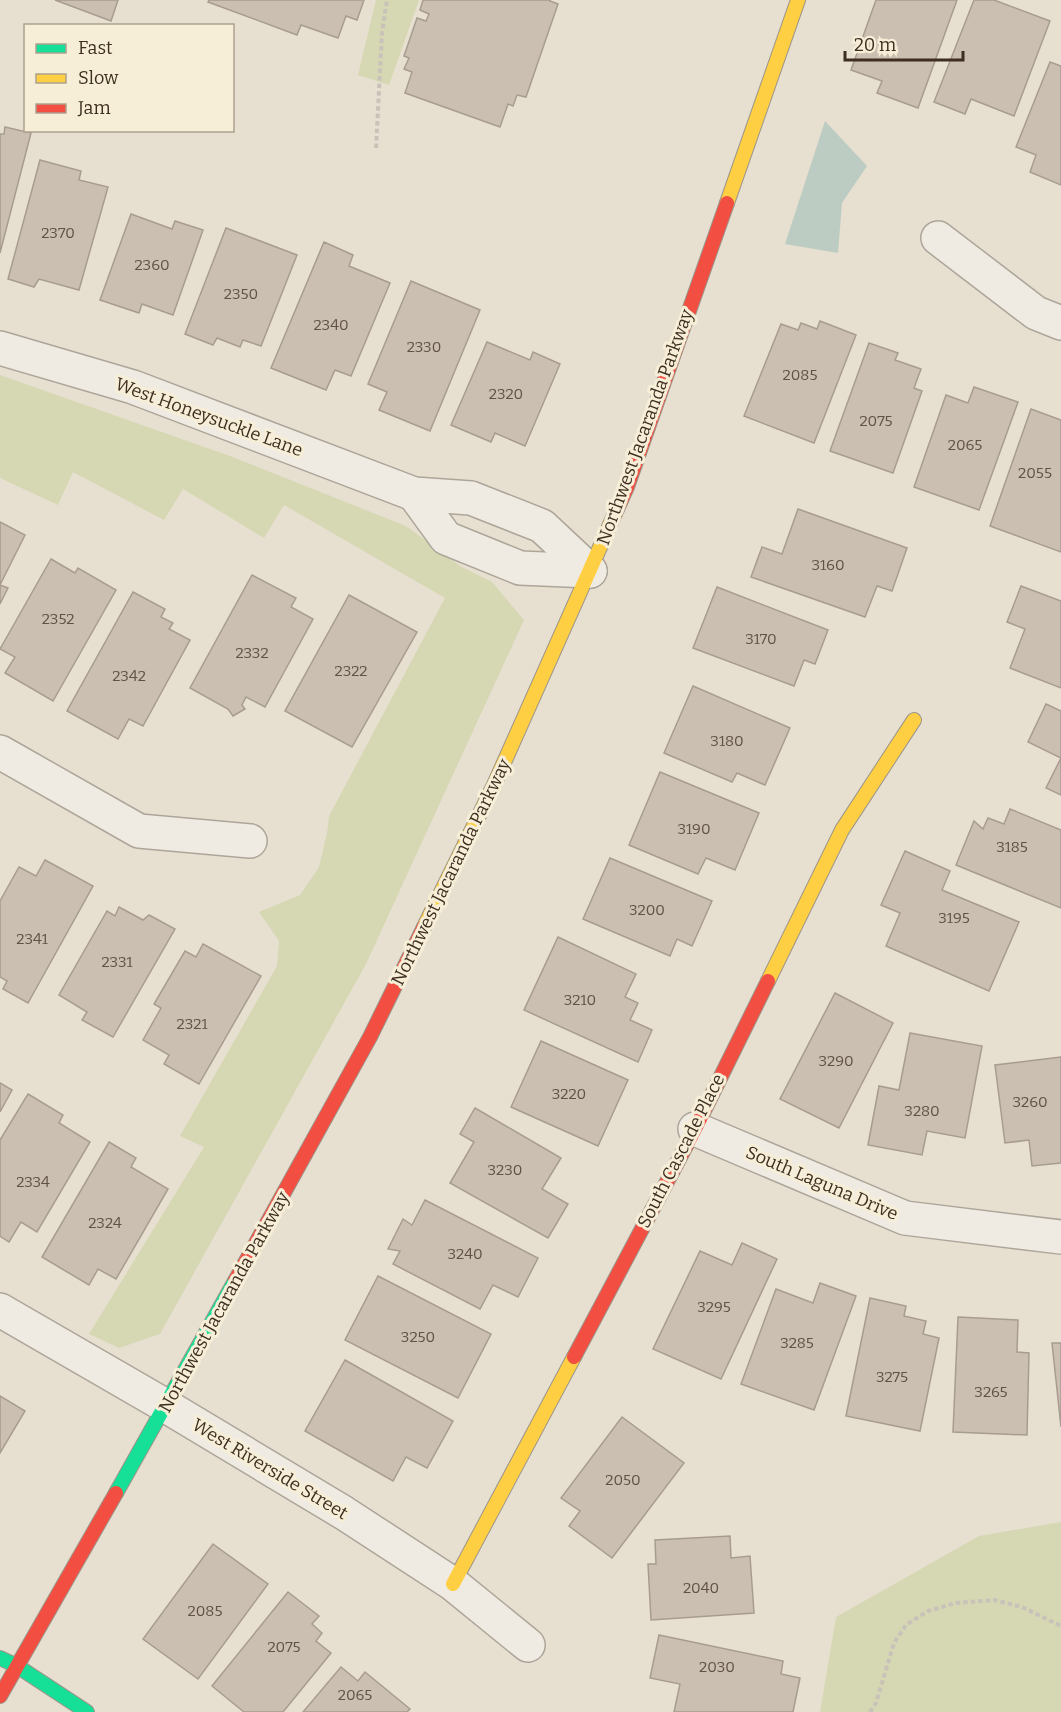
<svg xmlns="http://www.w3.org/2000/svg" width="1061" height="1712" font-family="Bitter,serif">
<rect width="100%" height="100%" fill="#e7e0d1"/>
<g fill="#d6d7b3">
<path d="M376,0H419L389,85L358,75Z"/>
<path d="M0,375L230,456L406,526L460,566L492,582L524,620L366,964L160,1334L119,1348L89,1334L204,1147L180,1136L277,966L279,941L259,912L300,895L319,867L327,833L329,816L445,598L284,505L264,538L183,489L164,520L73,472L58,505L0,478Z"/>
<path d="M1061,1522V1712H820L836,1617L979,1536Z"/>
</g>
<path fill="#bcccc2" d="M825,121L867,166L842,203L838,253L785,244Z"/>
<g fill="#cbbfb2" stroke="#a89c90" stroke-width="1.5">
<path d="M55,0H118L111,21Z"/>
<path d="M209,0H364L357,20L346,16L338,38L301,25L297,35L208,2Z"/>
<path d="M423,0H550V1L558,4L526,97L517,95L513,106L508,104L500,127L405,93L412,72L404,69L409,58L404,56L417,18L426,21L429,14L420,10Z"/>
<path d="M876,0H957L918,108L877,93L882,81L851,70Z"/>
<path d="M974,0H994L1050,21L1014,116L971,99L965,114L934,102Z"/>
<path d="M1050,62L1061,66V185L1030,172L1036,155L1016,147Z"/>
<path d="M5,127L31,133L0,253V134H4Z"/>
<path d="M40,160L81,171L79,180L108,187L79,290L39,279L34,287L8,279Z"/>
<path d="M131,214L172,229L175,221L203,230L173,315L142,304L139,313L100,300Z"/>
<path d="M226,228L297,255L261,346L243,340L240,347L217,338L213,345L185,334Z"/>
<path d="M324,242L353,255L349,266L390,283L351,376L335,370L326,390L271,368Z"/>
<path d="M411,281L480,310L430,431L379,410L387,392L368,384Z"/>
<path d="M820,321L856,335L814,443L744,416L781,324L798,330L801,323L817,329Z"/>
<path d="M487,342L530,360L533,352L560,364L525,446L495,433L491,442L451,425Z"/>
<path d="M869,343L898,353L895,360L921,369L914,388L922,391L893,473L830,451Z"/>
<path d="M974,387L1018,402L979,510L914,487L946,395L968,403Z"/>
<path d="M1031,409L1061,420V552L990,526Z"/>
<path d="M798,509L907,548L892,591L877,586L865,617L751,577L762,547L782,554Z"/>
<path d="M0,522L25,535L0,585L8,588L0,604Z"/>
<path d="M51,559L75,573L78,568L116,590L53,701L5,673L15,657L0,649Z"/>
<path d="M252,575L296,598L291,607L313,619L265,707L246,697L242,705L245,709L233,716L228,709L190,688Z"/>
<path d="M1021,586L1061,601V688L1010,668L1025,629L1007,622Z"/>
<path d="M717,587L828,630L815,664L804,660L794,686L693,648Z"/>
<path d="M133,592L165,609L161,617L173,623L169,629L190,640L143,726L129,719L118,739L67,711Z"/>
<path d="M349,595L417,632L352,747L285,711Z"/>
<path d="M693,686L790,728L765,785L737,773L732,782L664,753Z"/>
<path d="M1046,704L1061,711V795L1046,788L1061,758L1028,742Z"/>
<path d="M660,772L759,813L735,870L706,858L698,874L629,845Z"/>
<path d="M1010,809L1061,830V908L956,865L974,821L983,829L988,818L1004,824Z"/>
<path d="M905,851L950,871L942,890L1019,922L989,991L886,946L900,913L881,905Z"/>
<path d="M610,858L712,901L692,946L677,939L670,956L583,919Z"/>
<path d="M45,860L93,886L28,1003L3,989L7,981L0,977V901L19,867L36,876Z"/>
<path d="M119,907L143,920L149,915L175,929L113,1037L82,1020L87,1012L59,995L107,911L115,916Z"/>
<path d="M558,937L636,974L625,997L638,1003L630,1020L652,1030L638,1062L524,1010Z"/>
<path d="M203,944L261,976L199,1084L164,1064L169,1055L143,1040L161,1008L154,1004L185,951L196,957Z"/>
<path d="M835,993L893,1023L839,1128L780,1099Z"/>
<path d="M910,1033L982,1046L965,1138L927,1131L922,1155L868,1145L879,1086L899,1090Z"/>
<path d="M541,1041L628,1080L598,1146L511,1107Z"/>
<path d="M1061,1057V1163L1032,1166L1029,1140L1005,1143L995,1065Z"/>
<path d="M0,1083L12,1090L0,1112Z"/>
<path d="M28,1094L63,1115L59,1123L90,1142L37,1232L21,1222L9,1242L0,1236V1140Z"/>
<path d="M475,1108L561,1158L542,1189L568,1204L548,1238L450,1183L474,1142L460,1134Z"/>
<path d="M109,1142L136,1158L131,1167L168,1189L116,1279L98,1269L89,1285L42,1257Z"/>
<path d="M425,1200L538,1258L518,1297L493,1285L480,1309L393,1264L400,1251L388,1249L403,1219L412,1225Z"/>
<path d="M742,1243L777,1259L721,1379L653,1349L700,1251L732,1265Z"/>
<path d="M378,1276L491,1334L458,1398L345,1340Z"/>
<path d="M820,1283L856,1296L814,1410L741,1384L776,1289L813,1303Z"/>
<path d="M870,1298L906,1306L904,1316L926,1321L923,1334L939,1338L920,1431L846,1416Z"/>
<path d="M958,1317L1018,1320L1017,1352L1029,1353L1027,1435L953,1432Z"/>
<path d="M1052,1343H1061V1427Z"/>
<path d="M345,1360L453,1421L427,1468L406,1457L393,1481L305,1431Z"/>
<path d="M0,1396L25,1411L0,1453Z"/>
<path d="M622,1417L684,1463L612,1558L569,1526L580,1511L561,1498Z"/>
<path d="M730,1536L731,1558L750,1556L754,1613L651,1620L648,1564H656L655,1540Z"/>
<path d="M213,1544L268,1584L198,1679L143,1639Z"/>
<path d="M288,1592L319,1616L312,1624L322,1633L316,1641L331,1653L283,1712H244L212,1686Z"/>
<path d="M659,1635L783,1661L781,1674L800,1678L793,1712H674L680,1684L650,1678Z"/>
<path d="M341,1667L358,1681L365,1672L410,1709L407,1712H303Z"/>
</g>
<g fill="none" stroke-linecap="round" stroke-linejoin="round">
<defs>
<g id="street">
<path d="M938,238L1036,313L1061,323"/>
<path d="M0,348L133,387L414,494L471,498L542,526L590,571"/>
<path d="M414,494L446,538L520,568L590,571"/>
<path d="M0,752L139,831L250,841"/>
<path d="M695,1129L905,1218L1061,1237"/>
<path d="M0,1310L166,1406L344,1513L453,1584L528,1645"/>
</g>
<g id="fast">
<path d="M116,1493L235,1281"/>
<path d="M0,1658L17,1666L87,1712"/>
</g>
<g id="slow">
<path d="M727,203L798,0"/>
<path d="M424,927L494,785L617,509"/>
<path d="M768,981L842,830L914,720"/>
<path d="M453,1584L574,1357"/>
</g>
<g id="jam">
<path d="M617,509L627,487L727,203"/>
<path d="M235,1281L370,1037L424,927"/>
<path d="M574,1357L695,1129L768,981"/>
<path d="M0,1696L116,1493"/>
</g>
</defs>
<use href="#street" stroke="#ada599" stroke-width="36"/>
<use href="#fast" stroke="#9c958a" stroke-width="16"/>
<use href="#slow" stroke="#9c958a" stroke-width="16"/>
<use href="#jam" stroke="#9c958a" stroke-width="16"/>
<g stroke="#c8c2b9" stroke-width="4" stroke-dasharray="4.5 3" stroke-linecap="butt">
<path d="M376,148L382,33L387,0"/>
<path d="M870,1712L876,1703L894,1643L906,1625L928,1611L956,1603L994,1600L1022,1607L1061,1626"/>
</g>
<use href="#street" stroke="#efebe3" stroke-width="33"/>
<use href="#fast" stroke="#16e098" stroke-width="14"/>
<use href="#slow" stroke="#ffcf43" stroke-width="14"/>
<use href="#jam" stroke="#f24e42" stroke-width="14"/>
</g>
<g text-anchor="middle" dominant-baseline="central" stroke-width="6" stroke-linejoin="round" paint-order="stroke">
<g font-size="15" fill="#605244">
<text x="58" y="233">2370</text>
<text x="152" y="265">2360</text>
<text x="241" y="294">2350</text>
<text x="331" y="325">2340</text>
<text x="424" y="347">2330</text>
<text x="800" y="375">2085</text>
<text x="506" y="394">2320</text>
<text x="876" y="421">2075</text>
<text x="965" y="445">2065</text>
<text x="1035" y="473">2055</text>
<text x="828" y="565">3160</text>
<text x="58" y="619">2352</text>
<text x="761" y="639">3170</text>
<text x="252" y="653">2332</text>
<text x="351" y="671">2322</text>
<text x="129" y="676">2342</text>
<text x="727" y="741">3180</text>
<text x="694" y="829">3190</text>
<text x="1012" y="847">3185</text>
<text x="647" y="910">3200</text>
<text x="954" y="918">3195</text>
<text x="32" y="939">2341</text>
<text x="117" y="962">2331</text>
<text x="580" y="1000">3210</text>
<text x="192" y="1024">2321</text>
<text x="836" y="1061">3290</text>
<text x="569" y="1094">3220</text>
<text x="1030" y="1102">3260</text>
<text x="922" y="1111">3280</text>
<text x="505" y="1170">3230</text>
<text x="33" y="1182">2334</text>
<text x="105" y="1223">2324</text>
<text x="465" y="1254">3240</text>
<text x="714" y="1307">3295</text>
<text x="418" y="1337">3250</text>
<text x="797" y="1343">3285</text>
<text x="892" y="1377">3275</text>
<text x="991" y="1392">3265</text>
<text x="623" y="1480">2050</text>
<text x="701" y="1588">2040</text>
<text x="205" y="1611">2085</text>
<text x="284" y="1647">2075</text>
<text x="717" y="1667">2030</text>
<text x="355" y="1695">2065</text>
</g>
<g font-size="18" fill="#3d2e20" stroke="#f7eed8">
<text transform="translate(209 417) rotate(20)">West Honeysuckle Lane</text>
<text transform="translate(645 427) rotate(-70)">Northwest Jacaranda Parkway</text>
<text transform="translate(451 872) rotate(-64)">Northwest Jacaranda Parkway</text>
<text transform="translate(681 1151) rotate(-63)">South Cascade Place</text>
<text transform="translate(822 1183) rotate(23)">South Laguna Drive</text>
<text transform="translate(224 1302) rotate(-61)">Northwest Jacaranda Parkway</text>
<text transform="translate(270 1469) rotate(31)">West Riverside Street</text>
</g>
</g>
<rect x="24" y="24" width="210" height="108" fill="#f7eed8" stroke="#ada18e" stroke-width="1.5"/>
<rect x="36" y="44" width="30" height="9" fill="#16e098" stroke="#ada18e" stroke-width="1.5"/>
<text x="78" y="54" font-size="18" fill="#3d2e20">Fast</text>
<rect x="36" y="74" width="30" height="9" fill="#ffcf43" stroke="#ada18e" stroke-width="1.5"/>
<text x="78" y="84" font-size="18" fill="#3d2e20">Slow</text>
<rect x="36" y="104" width="30" height="9" fill="#f24e42" stroke="#ada18e" stroke-width="1.5"/>
<text x="78" y="114" font-size="18" fill="#3d2e20">Jam</text>
<path d="M845 51v9h118v-9" fill="none" stroke="#3d2e20" stroke-width="3"/>
<text x="854" y="51" font-size="18" fill="#3d2e20" stroke="#f7eed8" stroke-width="4.5" paint-order="stroke">20 m</text>
</svg>
